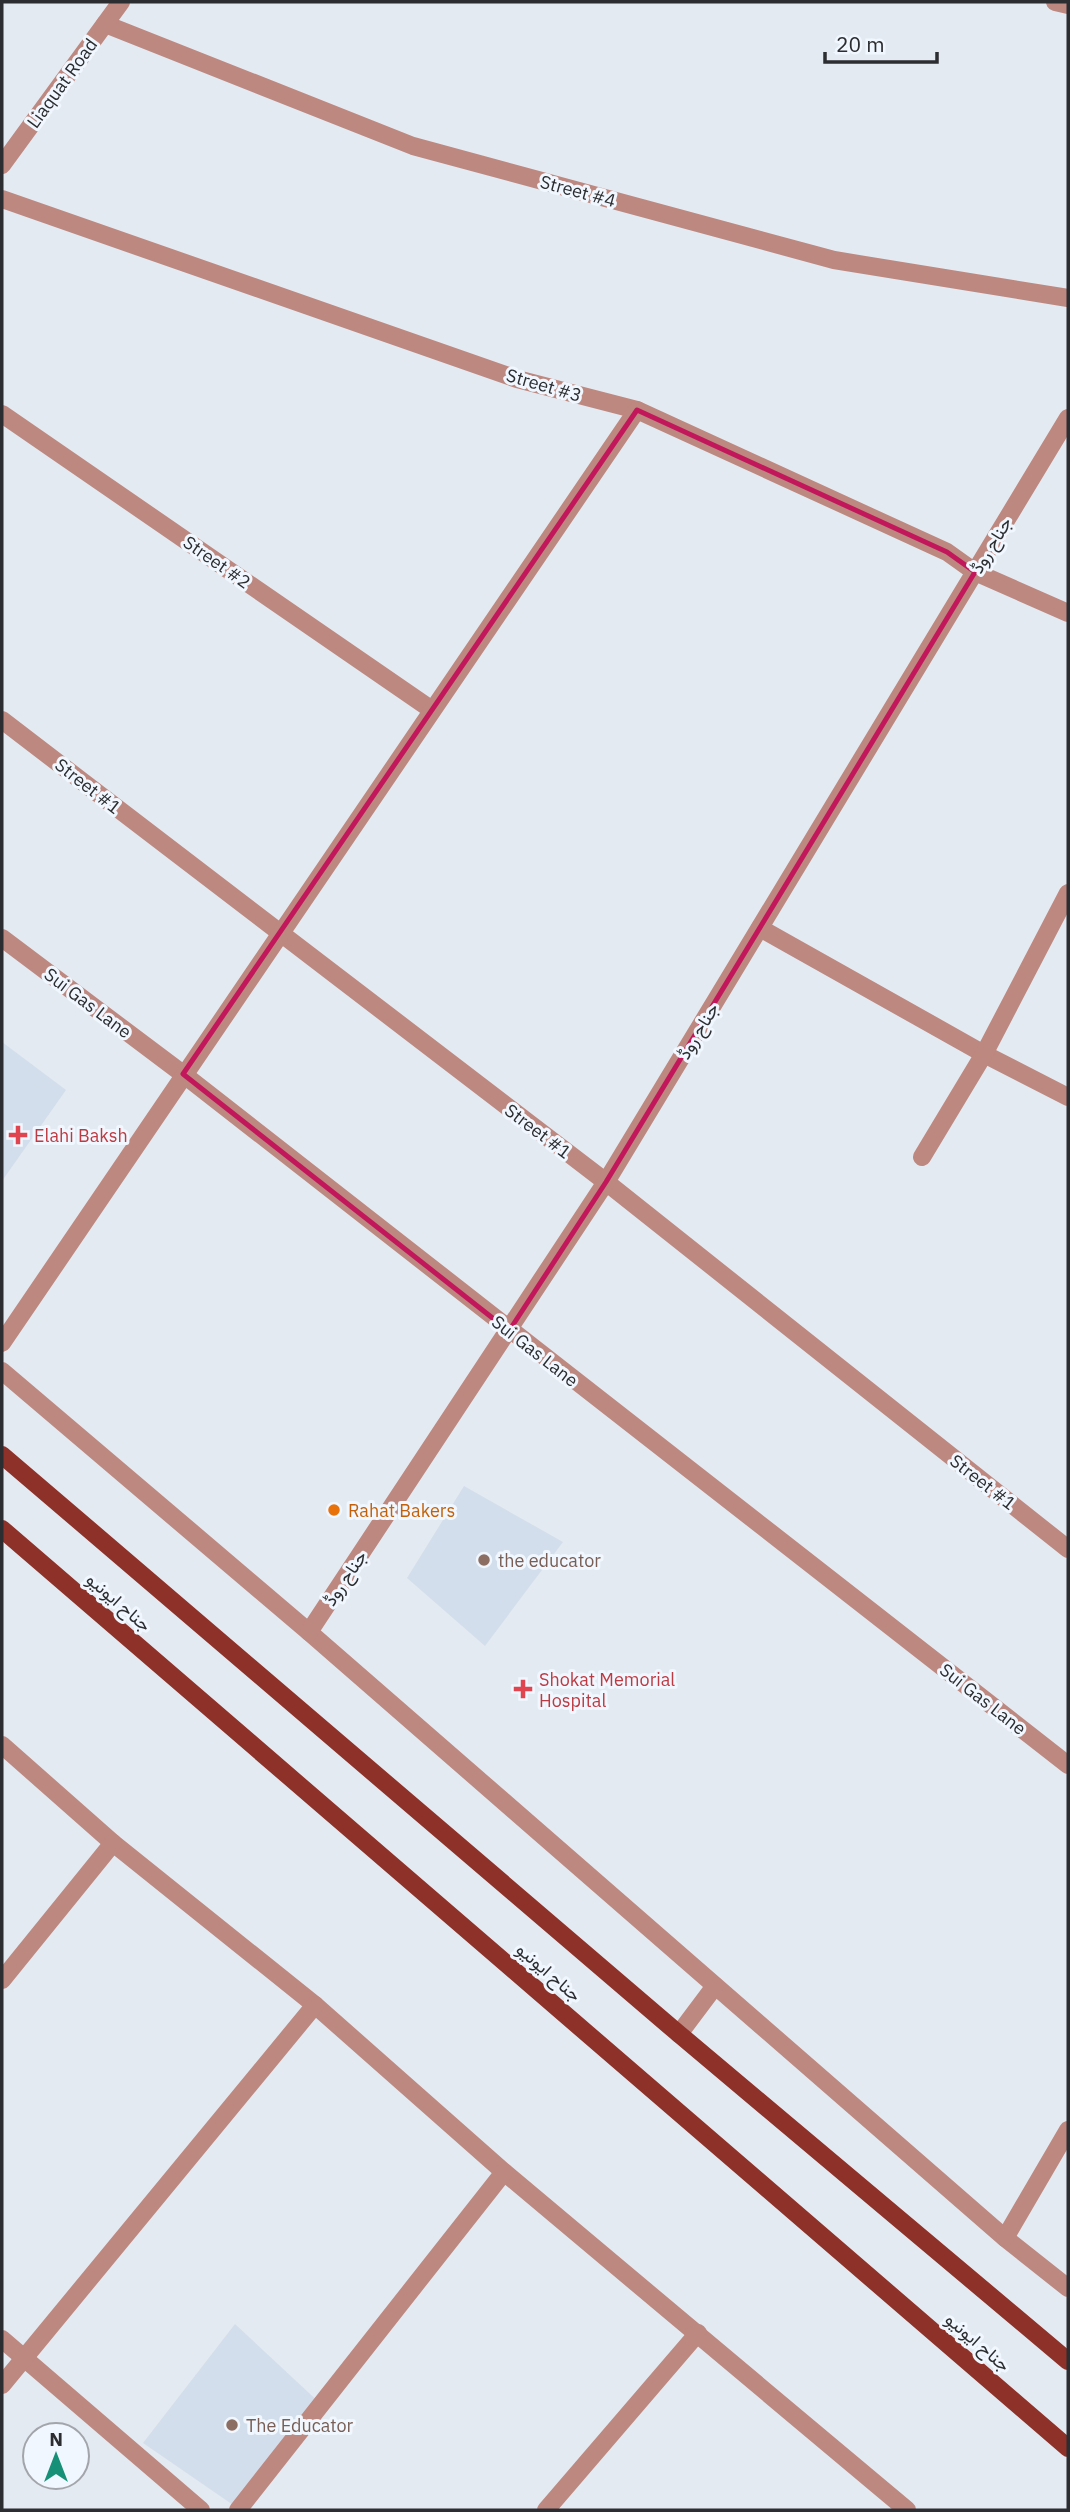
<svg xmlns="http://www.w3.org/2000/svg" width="1070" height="2512" font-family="'IBM Plex Sans',Vazirmatn,sans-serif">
<rect width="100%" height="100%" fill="#e4eaf1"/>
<g fill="#d3deec">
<path d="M2,1042L66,1090L2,1181Z"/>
<path d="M464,1486L563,1542L485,1646L407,1578Z"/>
<path d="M235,2324L323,2406L236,2507L143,2443Z"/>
</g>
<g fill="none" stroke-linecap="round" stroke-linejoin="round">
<g stroke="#bd8880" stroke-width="18">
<path d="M1055,2L1068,5"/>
<path d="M105,24L413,146L834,260L1068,298"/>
<path d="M2,165L121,2"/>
<path d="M2,199L517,379L637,410L947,552L975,572L1068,613"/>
<path d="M2,414L432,710"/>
<path d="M2,720L606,1182L1068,1549"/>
<path d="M760,928L984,1054L1068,1097"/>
<path d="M2,938L183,1074L1068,1765"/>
<path d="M922,1157L984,1054L1068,893"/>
<path d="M2,1343L637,410"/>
<path d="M2,1371L309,1632L1005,2238L1068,2288"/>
<path d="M309,1632L606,1182L1068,418"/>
<path d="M2,1745L113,1843L315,2005L504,2172L907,2510"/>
<path d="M2,1980L113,1843"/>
<path d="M679,2034L715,1986"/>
<path d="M1005,2238L1068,2130"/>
<path d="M2,2339L201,2510"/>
<path d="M2,2385L315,2005"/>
<path d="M238,2510L504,2172"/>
<path d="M546,2510L698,2333"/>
</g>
<g stroke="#8e3129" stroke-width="18">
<path d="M2,1455L679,2034L1068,2361"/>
<path d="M2,1529L1068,2448"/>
</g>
</g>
<path fill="none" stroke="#c2185b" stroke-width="5" stroke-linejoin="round" d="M637,410L947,552L975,572L606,1182L509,1331L183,1074Z"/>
<g fill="#e0444e" stroke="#f1f7fe" stroke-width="2.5">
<path d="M14.5 1124.5h7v7h7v7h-7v7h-7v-7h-7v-7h7z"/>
<path d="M519.5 1678.5h7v7h7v7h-7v7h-7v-7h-7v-7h7z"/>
</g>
<circle fill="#e8710a" stroke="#f1f7fe" stroke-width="2.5" cx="334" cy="1510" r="7"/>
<g fill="#8d6e63" stroke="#f1f7fe" stroke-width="2.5">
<circle cx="484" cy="1560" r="7"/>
<circle cx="232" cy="2425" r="7"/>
</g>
<g text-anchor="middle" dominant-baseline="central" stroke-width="6" stroke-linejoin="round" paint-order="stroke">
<g font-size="18" fill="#2b2d30" stroke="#f1f7fe">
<text transform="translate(62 83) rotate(-54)">Liaquat Road</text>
<text transform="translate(578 191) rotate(15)">Street #4</text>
<text transform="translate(544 385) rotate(16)">Street #3</text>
<text transform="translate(991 545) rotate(-59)">جناح روڈ</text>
<text transform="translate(217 562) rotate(35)">Street #2</text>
<text transform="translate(88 786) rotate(38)">Street #1</text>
<text transform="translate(88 1003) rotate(37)">Sui Gas Lane</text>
<text transform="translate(698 1031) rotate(-59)">جناح روڈ</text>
<text transform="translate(538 1131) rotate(37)">Street #1</text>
<text transform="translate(535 1351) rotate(38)">Sui Gas Lane</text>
<text transform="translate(983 1482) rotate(38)">Street #1</text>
<text transform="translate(345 1578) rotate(-56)">جناح روڈ</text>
<text transform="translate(119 1602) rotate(41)">جناح ایونیو</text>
<text transform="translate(983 1699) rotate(38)">Sui Gas Lane</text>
<text transform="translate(549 1972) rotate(41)">جناح ایونیو</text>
<text transform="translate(978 2342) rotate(41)">جناح ایونیو</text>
</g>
<g font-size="18" fill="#be3a42" stroke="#f1f7fe" text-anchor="start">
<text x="34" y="1135">Elahi Baksh</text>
<text x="539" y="1679">Shokat Memorial<tspan x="539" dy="21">Hospital</tspan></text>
</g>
<g font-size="18" fill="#c56008" stroke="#f1f7fe" text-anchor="start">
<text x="348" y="1510">Rahat Bakers</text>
</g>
<g font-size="18" fill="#785e54" stroke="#f1f7fe" text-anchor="start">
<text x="498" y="1560">the educator</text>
<text x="246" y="2425">The Educator</text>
</g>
</g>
<rect width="1070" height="2512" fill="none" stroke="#2b2d30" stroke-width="7"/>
<g transform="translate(56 2456)"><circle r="33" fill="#f1f7fe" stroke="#a2a6ac" stroke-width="2"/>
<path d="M0-5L12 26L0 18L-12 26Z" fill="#169177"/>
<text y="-10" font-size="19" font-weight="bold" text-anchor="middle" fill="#2b2d30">N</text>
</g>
<path d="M825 52v10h112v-10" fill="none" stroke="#2b2d30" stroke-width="3.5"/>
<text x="836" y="52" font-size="21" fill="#2b2d30" stroke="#f1f7fe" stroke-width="5" paint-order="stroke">20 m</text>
</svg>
